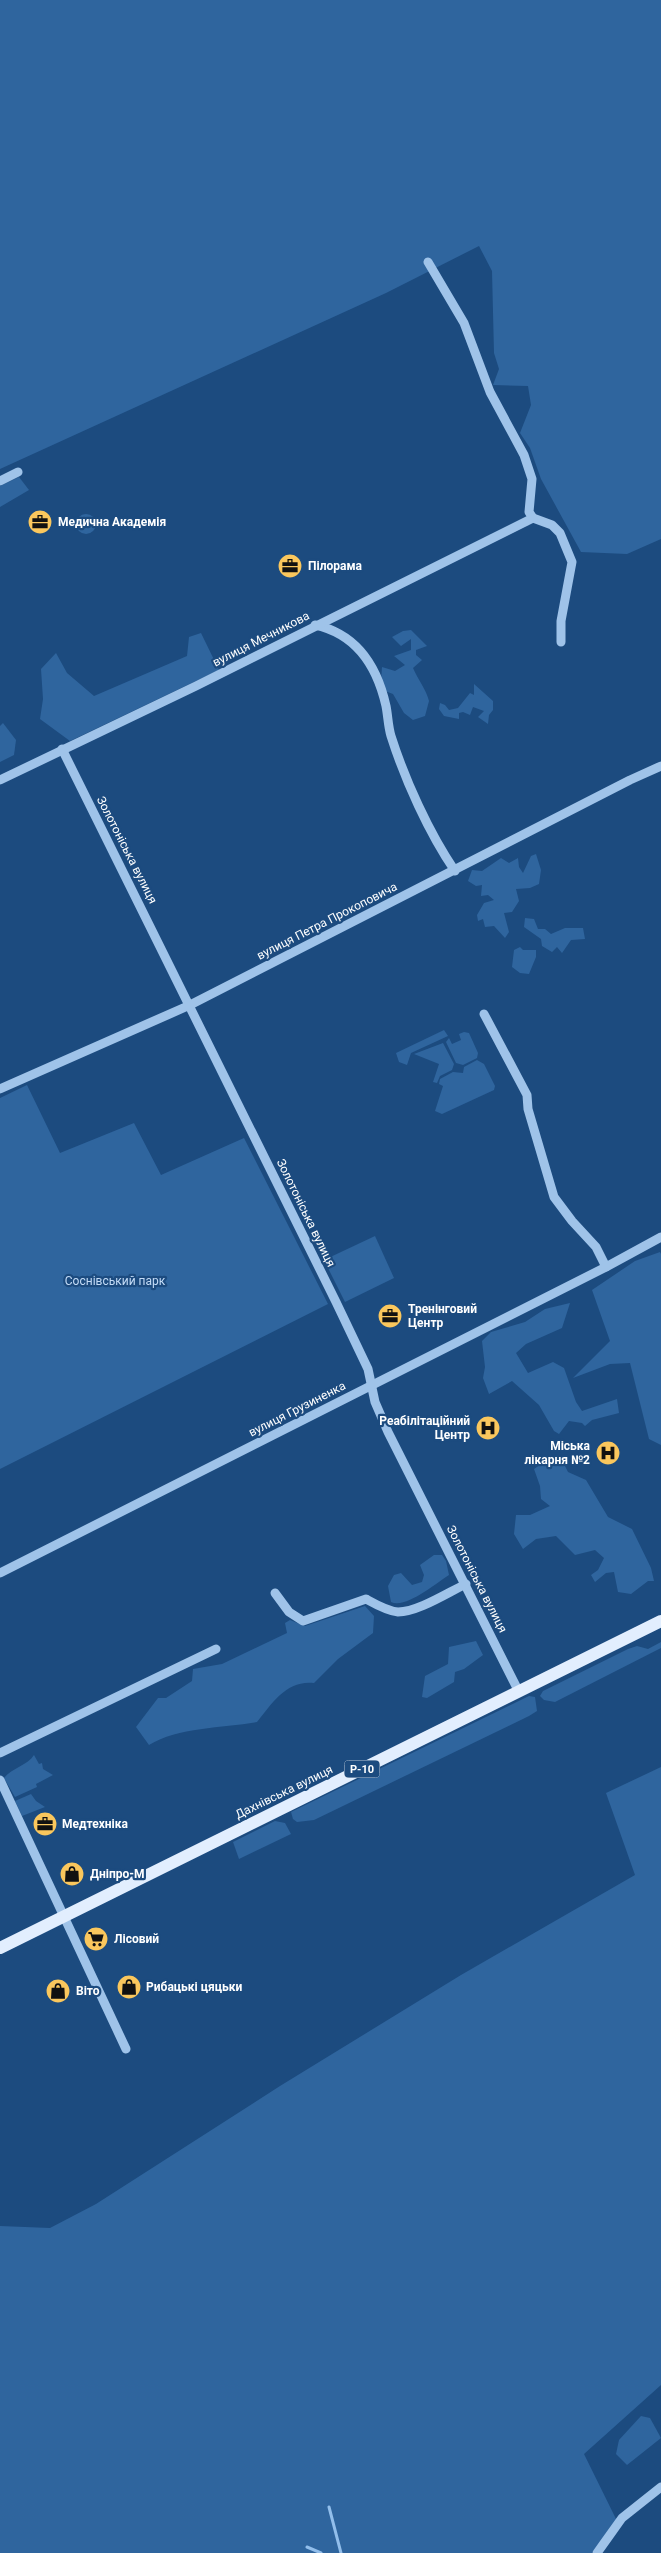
<svg xmlns="http://www.w3.org/2000/svg" width="661" height="2553" font-family="Roboto,sans-serif">
<rect width="100%" height="100%" fill="#1c4b7f"/>
<g fill="#2f659e">
<path d="M0,0H661V539L627,554L581,552L541,479L530,448L520,433L531,405L528,386L493,385L499,369L494,353L492,271L479,246L386,293L0,469Z"/>
<path d="M19,477L29,490L0,507V486Z"/>
<circle cx="86" cy="524" r="10"/>
<path d="M411,630L427,646L416,650V655L422,660L413,668C418,680 426,689 429,701L425,716L413,720L404,713L393,694L385,691L381,681L382,667L395,671L405,665L394,656L411,650V639L401,646L392,637L403,631Z"/>
<path d="M201,633L219,670L70,741L40,719L43,699L41,669L56,653L67,673L94,696L187,656L189,637Z"/>
<path d="M474,684L493,701V710L489,715L488,724L478,717L484,711L473,707L470,715L463,712L459,713V719L444,716L439,709L440,703L445,705L449,710L458,708L470,693L474,695Z"/>
<path d="M3,723L16,740L14,755L0,762V726Z"/>
<path d="M536,854L541,870L539,884L530,888L516,889L519,901L512,912L504,913L509,932L505,938L494,926L485,927L483,919L478,921L477,915L484,903L494,900L488,895L481,896L482,885L476,886L468,881L472,870L482,871L501,858L509,863L518,858L519,867L523,873L531,856Z"/>
<path d="M525,918L534,919L538,929H545L551,934L565,928H583L585,939L571,940L562,953L557,947L552,952L542,946L541,939L524,927Z"/>
<path d="M520,947L523,950H536V957L529,974L520,973L512,967L514,950Z"/>
<path d="M444,1030L448,1036L411,1053L407,1065L399,1062L396,1053Z"/>
<path d="M464,1032L469,1033L478,1053L477,1058L463,1065L456,1063L446,1042L449,1038L452,1044L461,1040L459,1034Z"/>
<path d="M443,1043L454,1064L452,1070L440,1076L437,1083L433,1082L439,1064L414,1054Z"/>
<path d="M477,1060L484,1064L495,1086L494,1090L442,1114L435,1111L443,1086L439,1084L440,1079L453,1072L463,1073L464,1067Z"/>
<path d="M27,1085L60,1153L134,1123L161,1175L244,1138L328,1304L0,1469V1098Z"/>
<path d="M375,1236L394,1278L345,1302L324,1260Z"/>
<path d="M660,1252L661,1254V1445L649,1439L630,1363L610,1364L573,1378L610,1341L592,1290L635,1261Z"/>
<path d="M570,1303L562,1328L526,1344L516,1353L528,1373L553,1362L564,1368L576,1402L582,1411L617,1399L619,1413L592,1420L585,1426L582,1423L569,1421L559,1434L554,1431L539,1405L512,1381L489,1394L483,1378L485,1367L482,1341L491,1332L525,1322L545,1309Z"/>
<path d="M550,1458L562,1460L568,1472L586,1480L608,1517L632,1529L651,1568L654,1581H648L631,1594L618,1592L614,1572L606,1573L595,1582L591,1575L598,1570L604,1558L595,1550L575,1555L556,1536L536,1539L523,1549L514,1534L516,1515H530L550,1506L541,1499L540,1486L534,1469Z"/>
<path d="M434,1555H442L446,1561L449,1575C436,1583 406,1609 391,1602L388,1586L394,1575L401,1573L412,1585L422,1582L424,1575L420,1565Z"/>
<path d="M365,1606L374,1616L373,1633L338,1659L314,1683C287,1680 273,1702 257,1722C223,1728 178,1727 149,1745L136,1727L158,1698H166L192,1681L193,1669L222,1664L287,1633L285,1623L290,1620L305,1626Z"/>
<path d="M476,1641L483,1655L464,1669L455,1672L454,1682L427,1698L422,1697L425,1676L448,1664L449,1647Z"/>
<path d="M661,1642V1648L555,1702L544,1700L540,1696L543,1691L628,1649L637,1646L648,1649Z"/>
<path d="M529,1696L535,1697L537,1711L529,1716L314,1820L297,1822L293,1819L291,1812Z"/>
<path d="M34,1755L39,1764L42,1763L43,1769L53,1775L36,1784L37,1787L15,1797L4,1778C12,1768 28,1765 34,1755Z"/>
<path d="M661,1767V2385L584,2454L617,2521L592,2553H0V2226L50,2228L96,2204L280,2086L461,1975L635,1875L606,1793Z"/>
<path d="M31,1794L36,1801L45,1807L22,1816L15,1801Z"/>
<path d="M275,1821L285,1823L291,1834L239,1859L233,1842Z"/>
<path d="M641,2416L650,2418L661,2438L627,2465L616,2454L619,2440Z"/>
</g>
<g fill="none" stroke-linecap="round" stroke-linejoin="round">
<g stroke="#92beeb" stroke-width="3">
<path d="M329,2507L341,2553"/>
<path d="M307,2547L321,2553"/>
</g>
<g stroke="#9fc3e9" stroke-width="9">
<path d="M428,262L464,323L490,392L524,455L532,479L529,512L533,518L552,525L560,533L572,562L561,621V642"/>
<path d="M0,481L18,472"/>
<path d="M315,625C357,634 377,666 386,706C388,716 388,726 391,736C405,780 429,833 455,871"/>
<path d="M62,749L336,1302L368,1369L375,1402L388,1432L519,1692"/>
<path d="M0,780L196,686L533,518"/>
<path d="M484,1014L527,1095L528,1109L554,1197L572,1221L596,1247L606,1267"/>
<path d="M0,1089L190,1005L630,780L661,766"/>
<path d="M0,1573L606,1267L661,1237"/>
<path d="M275,1593L289,1612L303,1621L366,1599C375,1604 387,1611 398,1612C418,1612 447,1593 466,1584"/>
<path d="M0,1753L216,1649"/>
<path d="M0,1780L126,2049"/>
<path d="M597,2553L622,2518L661,2487"/>
</g>
<path stroke="#e2eefe" stroke-width="12" d="M0,1948L661,1621"/>
</g>
<defs>
<symbol id="office-disc" viewBox="-11 -11 22 22"><circle r="9.5" fill="#fac75d" stroke="#1c4b7f"/><path d="M-6-3h4V-5.5h4V-3h4V5H-6ZM-1-4.5V-3h2v-1.5ZM-6 0V1H6V0Z" fill="#111"/></symbol>
<symbol id="hospital-disc" viewBox="-11 -11 22 22"><circle r="9.5" fill="#fac75d" stroke="#1c4b7f"/><path d="M-5-5h3v3.5h4V-5h3V5h-3V1.5h-4V5h-3Z" fill="#111"/></symbol>
<symbol id="shop-disc" viewBox="-11 -11 22 22"><circle r="9.5" fill="#fac75d" stroke="#1c4b7f"/><path d="M-5-2.5h2.3a2.7 3.5 0 0 1 5.4 0H5L5.5 6h-11ZM-1.5-2.5h3a1.5 2.3 0 0 0-3 0Z" fill="#111"/></symbol>
<symbol id="supermarket-disc" viewBox="-11 -11 22 22"><circle r="9.5" fill="#fac75d" stroke="#1c4b7f"/><path d="M-6-5.5h2.5l.6 2H6L4.5 2H-2.5L-4.4-4H-6ZM-1.5 3.2a1.3 1.3 0 1 0 .1 0ZM3 3.2a1.3 1.3 0 1 0 .1 0Z" fill="#111"/></symbol>
</defs>
<g fill-rule="evenodd">
<use href="#office-disc" x="26" y="508" width="28" height="28"/>
<use href="#office-disc" x="276" y="552" width="28" height="28"/>
<use href="#office-disc" x="376" y="1302" width="28" height="28"/>
<use href="#hospital-disc" x="474" y="1414" width="28" height="28"/>
<use href="#hospital-disc" x="594" y="1439" width="28" height="28"/>
<use href="#office-disc" x="31" y="1810" width="28" height="28"/>
<use href="#shop-disc" x="58" y="1860" width="28" height="28"/>
<use href="#supermarket-disc" x="82" y="1925" width="28" height="28"/>
<use href="#shop-disc" x="115" y="1973" width="28" height="28"/>
<use href="#shop-disc" x="44" y="1977" width="28" height="28"/>
</g>
<g text-anchor="middle" dominant-baseline="central" stroke-width="4.5" stroke-linejoin="round" paint-order="stroke">
<rect fill="#1c4b7f" stroke="#bbc9d9" stroke-width="1" x="344.5" y="1760.5" width="35" height="17" rx="4"/>
<g font-size="11" font-weight="bold" fill="#fff">
<text x="362" y="1769">Р-10</text>
</g>
<g font-size="12" font-weight="bold" fill="#fff" stroke="#1c4b7f" text-anchor="start">
<text x="58" y="522">Медична Академія</text>
<text x="308" y="566">Пілорама</text>
<text x="408" y="1309">Тренінговий<tspan x="408" dy="14">Центр</tspan></text>
<text x="470" y="1421" text-anchor="end">Реабілітаційний<tspan x="470" dy="14">Центр</tspan></text>
<text x="590" y="1446" text-anchor="end">Міська<tspan x="590" dy="14">лікарня №2</tspan></text>
<text x="62" y="1824">Медтехніка</text>
<text x="90" y="1874">Дніпро-М</text>
<text x="114" y="1939">Лісовий</text>
<text x="146" y="1987">Рибацькі цяцьки</text>
<text x="76" y="1991">Віто</text>
</g>
<g font-size="12" fill="#fff" stroke="#1c4b7f">
<text transform="translate(261 639) rotate(-27)">вулиця Мечникова</text>
<text transform="translate(127 850) rotate(63)">Золотоніська вулиця</text>
<text transform="translate(327 921) rotate(-27)">вулиця Петра Прокоповича</text>
<text transform="translate(306 1213) rotate(64)">Золотоніська вулиця</text>
<text transform="translate(297 1409) rotate(-27)">вулиця Грузиненка</text>
<text transform="translate(477 1579) rotate(63)">Золотоніська вулиця</text>
<text transform="translate(284 1792) rotate(-26)">Дахнівська вулиця</text>
</g>
<g font-size="12" fill="#c4dcf7" stroke="#1c4b7f">
<text x="115" y="1281">Соснівський парк</text>
</g>
</g>
</svg>
